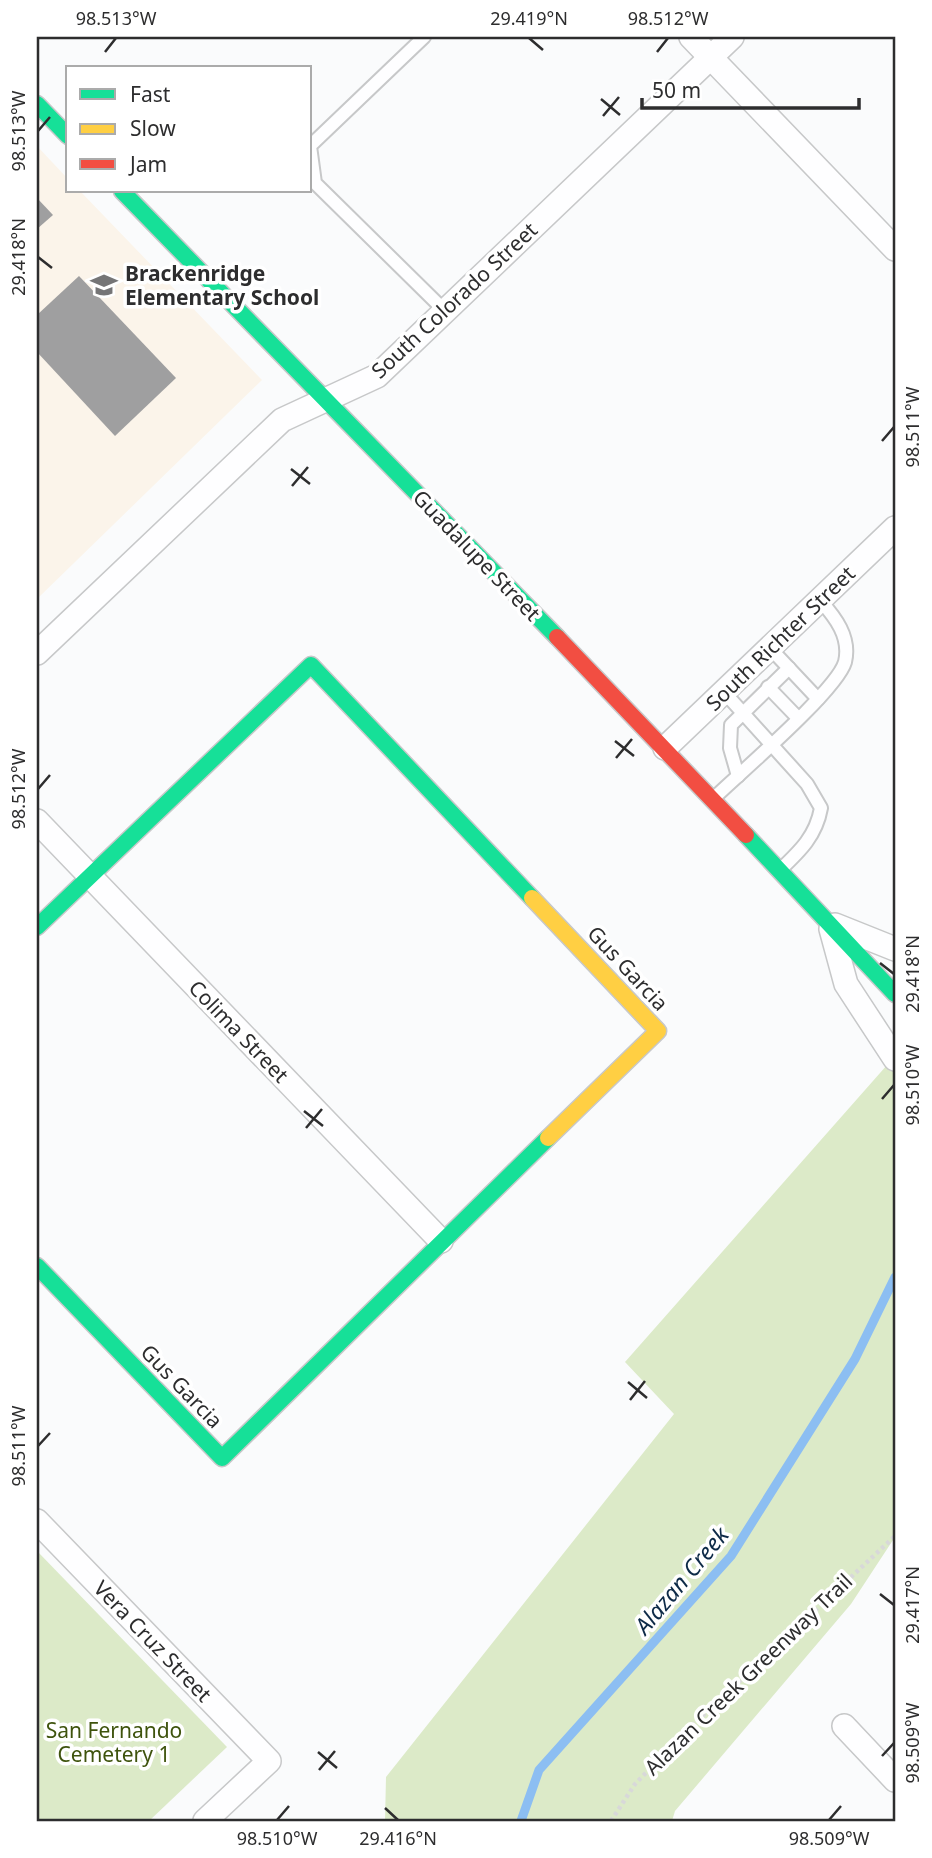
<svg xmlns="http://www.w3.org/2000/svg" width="932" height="1858" font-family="'Noto Sans',sans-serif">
<rect width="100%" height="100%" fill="#fafbfc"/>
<path fill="#fbf4ea" d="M37,146L68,179V191H80L262,380L37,599Z"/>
<g fill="#dceac8">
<path d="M895,1056V1537L851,1604L675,1811L672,1821H385L386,1777L674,1414L625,1362Z"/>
<path d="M37,1551L227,1747L149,1821H37Z"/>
</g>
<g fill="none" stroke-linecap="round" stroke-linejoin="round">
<path stroke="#8cbef2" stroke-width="9" d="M521,1821L539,1770L731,1556L855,1359L895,1277"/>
</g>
<g fill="#9f9fa0">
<path d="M37,198L53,215L37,229Z"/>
<path d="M79,276L176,378L115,436L37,352V315Z"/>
</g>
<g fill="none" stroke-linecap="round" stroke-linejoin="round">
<defs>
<g id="lane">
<path d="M424,37L310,146L315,183L445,311"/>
<path d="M770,648L818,699"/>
<path d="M768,687L798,718"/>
<path d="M724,692L807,784L821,808C816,836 800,851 780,870"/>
<path d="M738,776L730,748L731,725L789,668"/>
<path d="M715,797C741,772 837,690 845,662C851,637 835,617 820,600"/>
</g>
<g id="street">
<path d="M691,37L895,249"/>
<path d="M37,653L282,420L377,376L732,37"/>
<path d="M665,748L895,528"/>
<path d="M37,821L441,1241"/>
<path d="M835,925L895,949"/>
<path d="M831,929L846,984L895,1059"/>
<path d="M37,1521L269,1761L205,1821"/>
<path d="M844,1726L895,1780"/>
</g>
<g id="fast">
<path d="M37,104L68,136"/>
<path d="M122,191L557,637"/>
<path d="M746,835L895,994"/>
<path d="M37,927L311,665L532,898"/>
<path d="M37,1266L222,1458L548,1138"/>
</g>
<path id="slow" d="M532,898L658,1031L548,1138"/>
<path id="jam" d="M557,637L746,835"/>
</defs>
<use href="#lane" stroke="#c7c8c9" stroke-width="16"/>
<use href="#street" stroke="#c7c8c9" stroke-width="26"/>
<use href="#fast" stroke="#c7c8c9" stroke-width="19"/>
<use href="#slow" stroke="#c7c8c9" stroke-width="19"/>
<use href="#jam" stroke="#c7c8c9" stroke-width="19"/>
<path stroke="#d8d8d9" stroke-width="4.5" stroke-dasharray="3.5 3.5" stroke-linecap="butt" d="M611,1821L635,1784L699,1719L895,1536"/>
<use href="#lane" stroke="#fefeff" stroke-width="12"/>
<use href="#street" stroke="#fefeff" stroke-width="23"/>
<use href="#fast" stroke="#16e098" stroke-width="16"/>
<use href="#slow" stroke="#ffcf43" stroke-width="16"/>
<use href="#jam" stroke="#f24e42" stroke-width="16"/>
</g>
<path fill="none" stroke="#2d2d2e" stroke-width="2.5" d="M529,38L543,50M105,52L116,38M657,52L668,38M601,99L620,115M603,116L619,97M38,131L50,117M38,257L52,268M882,441L894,427M291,469L310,484M292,486L308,467M615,741L634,756M616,758L632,739M38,789L50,775M880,963L894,974M882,1099L894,1085M304,1111L323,1126M306,1128L322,1109M628,1382L647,1398M630,1400L645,1381M38,1446L50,1433M880,1594L894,1605M318,1752L337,1768M882,1756L894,1743M319,1770L335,1751M385,1808L398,1820M277,1820L289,1806M829,1820L841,1806"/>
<defs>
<symbol id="school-bare" viewBox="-9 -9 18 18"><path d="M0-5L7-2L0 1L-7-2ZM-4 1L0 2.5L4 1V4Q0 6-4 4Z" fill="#757576" stroke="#fff" stroke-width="2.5" paint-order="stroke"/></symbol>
</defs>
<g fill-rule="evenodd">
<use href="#school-bare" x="85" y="266" width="38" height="38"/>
</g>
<g text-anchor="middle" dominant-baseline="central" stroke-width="7" stroke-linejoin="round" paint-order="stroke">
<g font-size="21" font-weight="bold" fill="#2d2d2e" stroke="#fff" text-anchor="start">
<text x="125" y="273">Brackenridge<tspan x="125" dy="24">Elementary School</tspan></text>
</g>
<g font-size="21" fill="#2d2d2e" stroke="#fff">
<text transform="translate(454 300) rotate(-43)">South Colorado Street</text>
<text transform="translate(477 555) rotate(46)">Guadalupe Street</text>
<text transform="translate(780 638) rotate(-44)">South Richter Street</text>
<text transform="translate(628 968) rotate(47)">Gus Garcia</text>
<text transform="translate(239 1031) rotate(46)">Colima Street</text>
<text transform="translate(182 1386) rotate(46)">Gus Garcia</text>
<text transform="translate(153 1641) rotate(46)">Vera Cruz Street</text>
<text transform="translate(748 1674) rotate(-44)">Alazan Creek Greenway Trail</text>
</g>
<g font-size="21" fill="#3e530d" stroke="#fff">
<text x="114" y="1730">San Fernando<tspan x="114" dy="24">Cemetery 1</tspan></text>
</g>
<g font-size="23" font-style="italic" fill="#0d2a47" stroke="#fff">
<text transform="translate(681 1580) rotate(-50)">Alazan Creek</text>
</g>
</g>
<rect width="932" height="1858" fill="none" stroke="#ffffff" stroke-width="77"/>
<rect x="66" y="66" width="245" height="126" fill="#ffffff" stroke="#ababab" stroke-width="2"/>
<rect x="80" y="89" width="35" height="10" fill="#16e098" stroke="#ababab" stroke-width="2"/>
<text x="130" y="102" font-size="21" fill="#2d2d2e">Fast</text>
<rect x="80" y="124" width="35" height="10" fill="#ffcf43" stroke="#ababab" stroke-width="2"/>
<text x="130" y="136" font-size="21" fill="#2d2d2e">Slow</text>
<rect x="80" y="159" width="35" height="10" fill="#f24e42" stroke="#ababab" stroke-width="2"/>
<text x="130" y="172" font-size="21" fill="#2d2d2e">Jam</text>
<path d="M642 98v10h217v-10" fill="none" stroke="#2d2d2e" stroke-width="3.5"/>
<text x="652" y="98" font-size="21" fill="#2d2d2e" stroke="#ffffff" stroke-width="5" paint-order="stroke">50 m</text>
<rect x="38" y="38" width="856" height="1782" fill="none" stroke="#2d2d2e" stroke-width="2.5"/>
<g font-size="18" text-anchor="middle" fill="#2d2d2e">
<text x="116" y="25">98.513°W</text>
<text x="529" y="25">29.419°N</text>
<text x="668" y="25">98.512°W</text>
<text transform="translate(19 131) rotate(-90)" y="6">98.513°W</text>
<text transform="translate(19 257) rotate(-90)" y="6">29.418°N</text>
<text transform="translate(913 427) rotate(-90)" y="6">98.511°W</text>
<text transform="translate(19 789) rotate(-90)" y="6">98.512°W</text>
<text transform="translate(913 974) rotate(-90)" y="6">29.418°N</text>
<text transform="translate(913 1085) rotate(-90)" y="6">98.510°W</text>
<text transform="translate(19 1446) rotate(-90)" y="6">98.511°W</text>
<text transform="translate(913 1605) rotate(-90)" y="6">29.417°N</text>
<text transform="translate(913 1743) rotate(-90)" y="6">98.509°W</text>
<text x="277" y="1845">98.510°W</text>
<text x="398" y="1845">29.416°N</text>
<text x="829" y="1845">98.509°W</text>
</g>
</svg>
